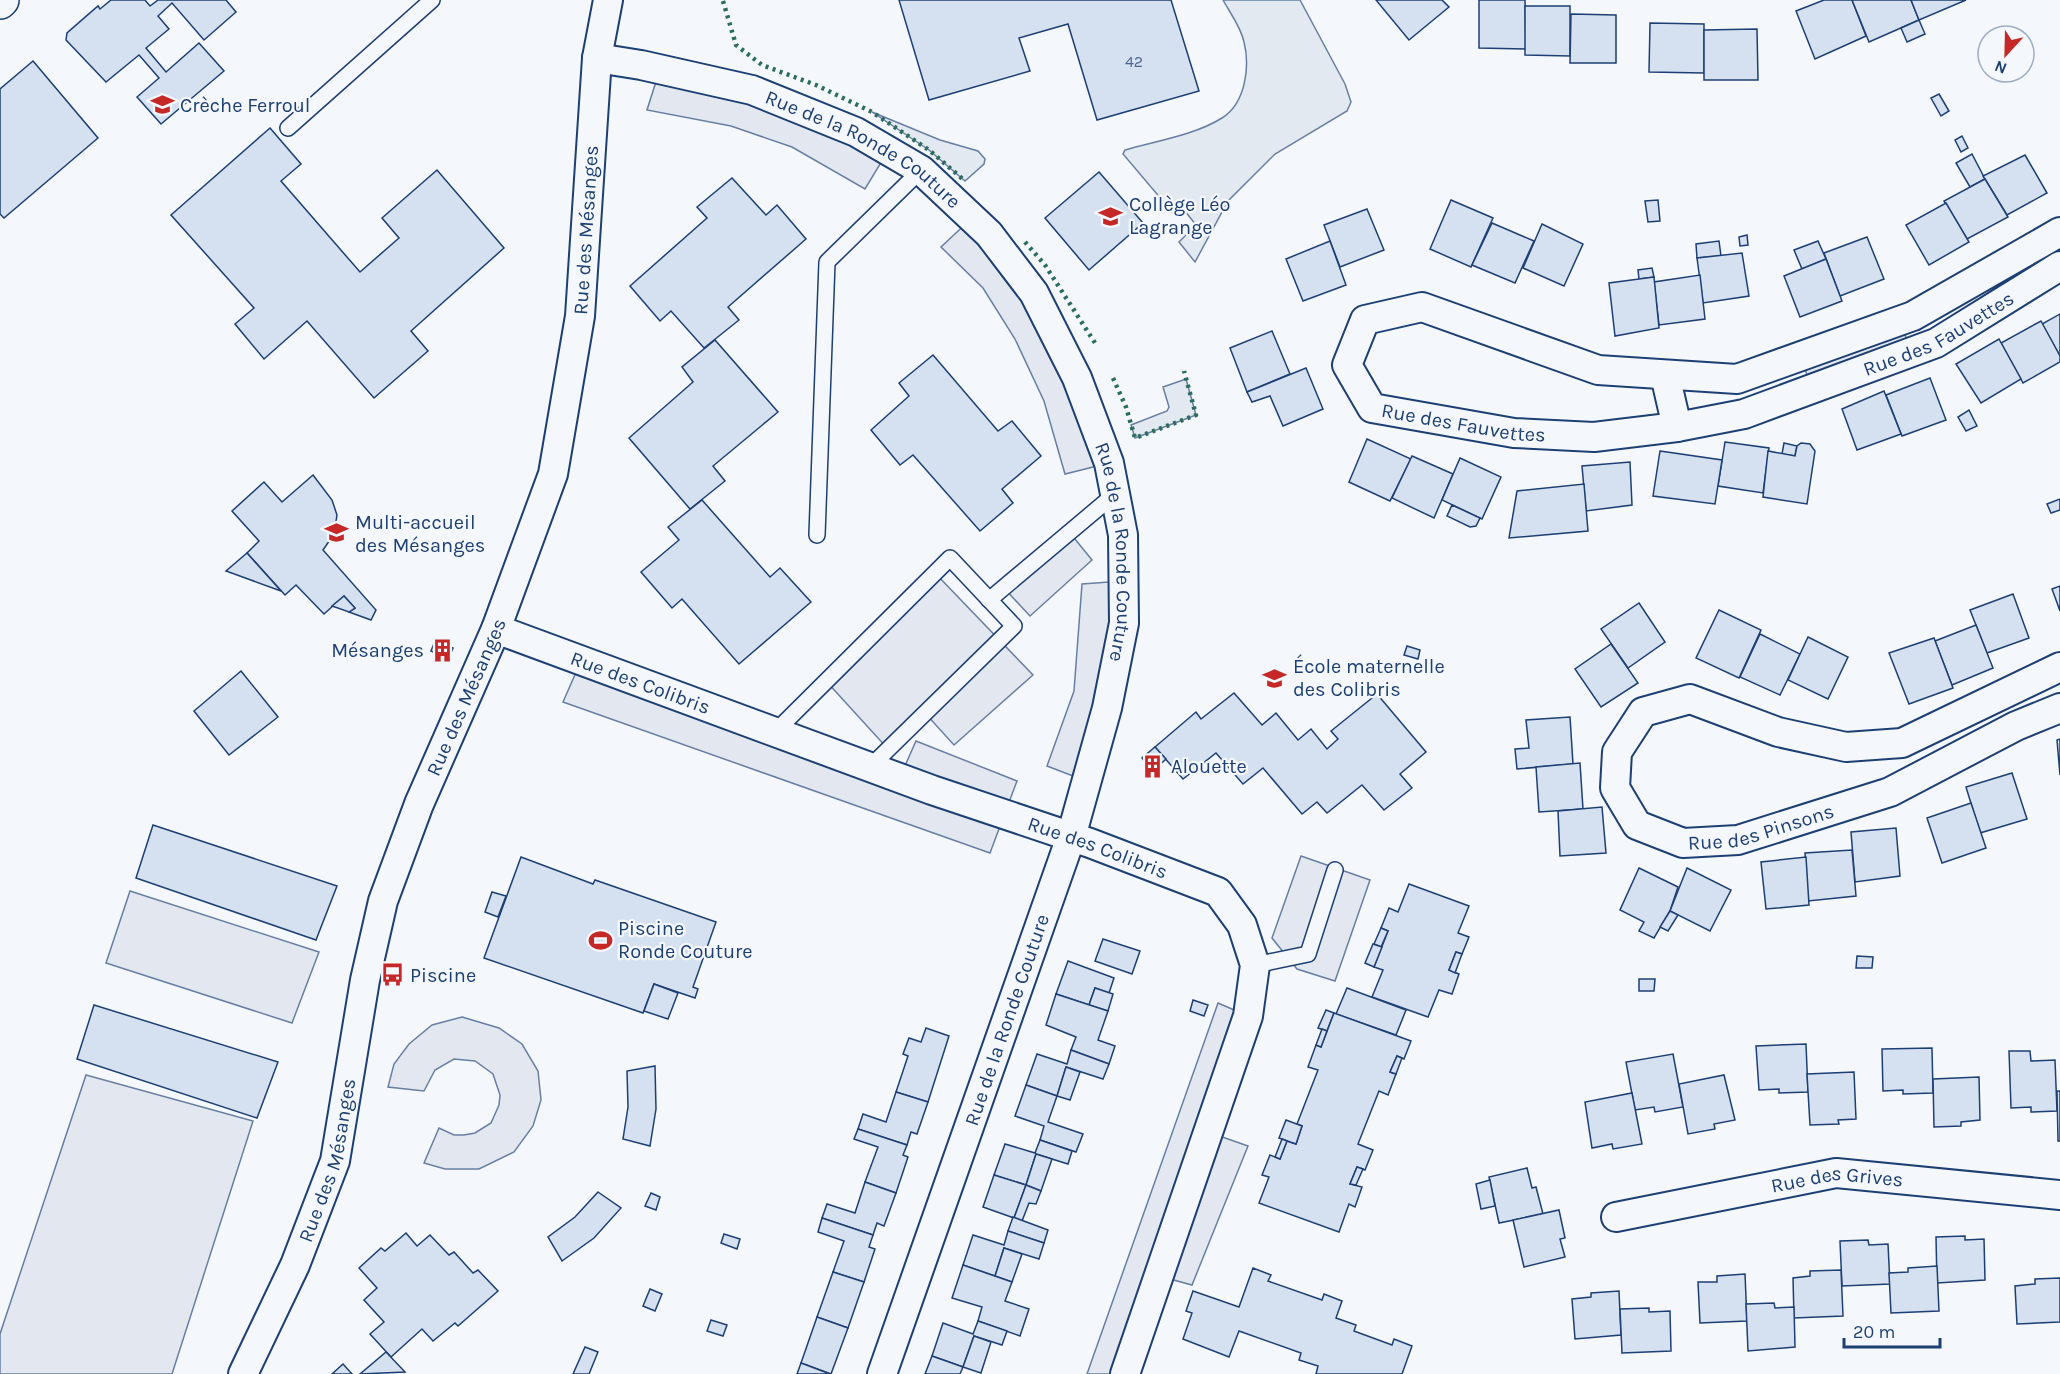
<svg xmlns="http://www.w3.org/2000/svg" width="2060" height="1374" font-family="Karla,sans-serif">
<rect width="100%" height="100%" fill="#f4f7fb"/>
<g fill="#e3e9f0" stroke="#687fa3" stroke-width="1.5">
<path d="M1223,0H1300L1345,84L1351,102L1347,111L1275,154L1228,201L1195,262L1179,242L1196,225L1181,206L1173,213L1123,154L1125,150C1156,141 1195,135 1222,118C1246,103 1250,66 1244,42C1241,27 1230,13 1223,0Z"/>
<path d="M872,112L940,140L978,151L985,159L984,164L965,181L929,150Z"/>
<path d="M1186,379L1196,415L1135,438L1131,425L1167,411L1169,407L1163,387Z"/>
</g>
<g fill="#e3e8f0" stroke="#687fa3" stroke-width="1.5">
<path d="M660,69L888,151L865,189L792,147L731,126L647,110Z"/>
<path d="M972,218L989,234L1109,463L1065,474L1044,401L1015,339L983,288L941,247Z"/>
<path d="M1900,320L1911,352L1812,388L1800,356Z"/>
<path d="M1070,533L1092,560L1030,616L1004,588Z"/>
<path d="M935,573L1033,675L954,745L925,713L888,749L826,681Z"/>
<path d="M1123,581L1086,781L1047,766L1074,691L1082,584Z"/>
<path d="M581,661L900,777L916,741L1017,781L990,853L563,702Z"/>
<path d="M1301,856L1370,880L1335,981L1297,969L1272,938Z"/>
<path d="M130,891L319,952L292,1023L106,963Z"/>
<path d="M1218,1003L1248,1016L1208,1132L1248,1146L1192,1285L1159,1276L1126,1374H1087Z"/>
<path d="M462,1017L499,1028L522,1044L538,1071L541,1100L533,1126L514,1152L479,1169H445L424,1163L439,1128L454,1135H464L475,1133L491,1123L499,1105L500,1095L493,1074L475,1061L454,1059L435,1070L424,1091L388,1087L394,1064L409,1044L432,1025Z"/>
<path d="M86,1075L253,1121L172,1374H0V1334Z"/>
</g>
<g fill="#d5e0f0" stroke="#1d3f73" stroke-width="1.5">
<path d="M111,0H145L150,6L158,0H226L236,12L204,40L172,3L158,16L169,29L146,48L166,72L199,43L224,71L161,124L137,97L159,78L139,55L106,82L66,40L67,33L98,6L100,9Z"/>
<path d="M899,0H1171L1199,91L1097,120L1068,24L1019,38L1030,71L929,100Z"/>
<path d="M1376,0H1442L1449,7L1409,40Z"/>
<path d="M1479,0H1525L1526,49L1479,48Z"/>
<path d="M1824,0H1852L1866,36L1815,59L1796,11Z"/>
<path d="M1852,0H1911L1919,20L1869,42Z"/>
<path d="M1911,0H1966L1919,20Z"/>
<path d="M1525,6H1570V56L1525,55Z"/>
<path d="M1571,14L1616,15V63H1570Z"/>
<path d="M1919,20L1925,34L1907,42L1901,28Z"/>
<path d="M1650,23L1704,24V73L1649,72Z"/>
<path d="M1757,29L1758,80H1704V30Z"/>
<path d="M33,61L98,138L4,218L0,214V89Z"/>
<path d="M1939,94L1949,111L1941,116L1931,98Z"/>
<path d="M270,128L301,164L281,181L360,272L399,238L382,218L437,170L504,248L411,331L428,351L374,398L307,321L264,359L235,324L254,308L171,215Z"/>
<path d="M1962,136L1968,148L1961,152L1955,140Z"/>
<path d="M1972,154L1985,179L1970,187L1956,163Z"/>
<path d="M2025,155L2047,193L2007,215L1983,176Z"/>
<path d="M1099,172L1143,223L1089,270L1045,218Z"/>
<path d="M732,178L766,215L777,205L806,239L728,307L739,320L704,348L671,311L660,321L630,286L707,218L697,207Z"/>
<path d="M1985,179L2008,217L1967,239L1944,201Z"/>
<path d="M1451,200L1493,218L1471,267L1430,249Z"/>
<path d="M1658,200L1660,221L1648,222L1645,201Z"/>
<path d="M1946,203L1969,242L1929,265L1906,225Z"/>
<path d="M1367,209L1384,250L1340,267L1324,225Z"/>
<path d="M1492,223L1534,241L1515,283L1472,265Z"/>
<path d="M1542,224L1583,244L1564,286L1523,268Z"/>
<path d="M1747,235L1748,245L1740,246L1739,237Z"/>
<path d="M1867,237L1884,279L1840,296L1824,253Z"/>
<path d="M1330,241L1346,285L1303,301L1286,259Z"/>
<path d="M1719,241L1721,256L1697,258L1696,244Z"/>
<path d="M1818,241L1826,259L1802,269L1794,250Z"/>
<path d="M1742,253L1749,296L1703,303L1697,258Z"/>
<path d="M1826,259L1842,301L1800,317L1784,276Z"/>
<path d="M1652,268L1654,277L1639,279L1638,270Z"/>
<path d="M1700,275L1705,319L1659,325L1654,282Z"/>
<path d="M1654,277L1659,328L1615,336L1609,283Z"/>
<path d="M2060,314V356L2042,324Z"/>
<path d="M2041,321L2060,356V362L2023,383L2001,343Z"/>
<path d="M1272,331L1290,374L1247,392L1230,348Z"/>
<path d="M1999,339L2021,379L1981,403L1956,364Z"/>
<path d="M715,340L778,412L713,466L725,481L690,509L629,438L693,382L682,367Z"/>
<path d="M933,355L998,431L1012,421L1041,456L1002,489L1013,503L980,531L913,455L900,465L871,430L909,396L899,383Z"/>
<path d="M1306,368L1323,409L1283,426L1270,396L1252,402L1247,392Z"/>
<path d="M1930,378L1946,420L1902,436L1886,395Z"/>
<path d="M1884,391L1901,434L1857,450L1842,409Z"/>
<path d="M1969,410L1977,426L1966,431L1958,417Z"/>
<path d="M1367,439L1411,459L1390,501L1349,482Z"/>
<path d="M1725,442L1769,448L1763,493L1718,486Z"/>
<path d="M1784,443L1797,446L1795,456L1782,454Z"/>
<path d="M1801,443L1810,444L1815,451L1807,504L1763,497L1768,451L1795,456L1797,446Z"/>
<path d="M1660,451L1722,460L1715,504L1653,496Z"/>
<path d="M1412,456L1453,474L1434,518L1392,498Z"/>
<path d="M1460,458L1501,477L1482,519L1442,500Z"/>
<path d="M1630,462L1632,505L1586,511L1582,466Z"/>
<path d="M313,475L332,500L337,515L334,534L323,550L376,610L371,620L349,612L355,608L344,596L324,614L296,585L285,595L247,553L259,541L232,511L264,482L282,502Z"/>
<path d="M1584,484L1588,531L1509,538L1517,491Z"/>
<path d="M2060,499V510L2051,513L2047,504Z"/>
<path d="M702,500L770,577L780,568L811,602L739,664L682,599L672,608L641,572L679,540L668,527Z"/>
<path d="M1452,505L1480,518L1476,526L1470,527L1447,516Z"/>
<path d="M247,553L281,591L226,571Z"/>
<path d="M2060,586V611L2052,589Z"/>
<path d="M2013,594L2029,638L1987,653L1970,610Z"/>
<path d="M344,596L355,608L349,612L332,606Z"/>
<path d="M1639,603L1665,642L1628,668L1601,629Z"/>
<path d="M1719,610L1761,630L1739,678L1696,658Z"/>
<path d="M1976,625L1993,668L1952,685L1935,641Z"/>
<path d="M1760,634L1800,654L1780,695L1740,677Z"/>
<path d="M1808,637L1848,657L1828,699L1788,680Z"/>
<path d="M1934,638L1953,688L1909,704L1889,653Z"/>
<path d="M435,641L453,648L449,658L431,651Z"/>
<path d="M1611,644L1638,683L1601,707L1575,669Z"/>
<path d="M1407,646L1420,650L1418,659L1404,655Z"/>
<path d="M241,671L278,717L229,755L194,711Z"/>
<path d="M1234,693L1262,725L1276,713L1298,740L1311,729L1327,749L1338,739L1331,731L1377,694L1426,752L1400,774L1412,788L1384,810L1362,785L1327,813L1317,802L1302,814L1263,768L1243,784L1216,753L1183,779L1155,747L1196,712L1201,719Z"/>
<path d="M1570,717L1573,764L1517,769L1515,749L1529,748L1526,720Z"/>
<path d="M2060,739V775L2057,740Z"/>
<path d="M1155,747L1166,759L1152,772L1142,758Z"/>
<path d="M1580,763L1583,809L1539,812L1536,767Z"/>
<path d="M2012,773L2027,819L1980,833L1966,787Z"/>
<path d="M1971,803L1986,848L1942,863L1927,818Z"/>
<path d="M1602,807L1606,853L1560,856L1558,811Z"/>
<path d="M153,825L337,886L316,940L136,878Z"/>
<path d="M1896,828L1900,876L1855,882L1851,832Z"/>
<path d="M1852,850L1856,896L1808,901L1805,853Z"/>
<path d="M521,857L593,884L595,880L716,922L693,987L698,989L695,998L654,984L643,1013L484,958Z"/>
<path d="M1806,857L1809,905L1766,909L1761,862Z"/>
<path d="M1639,868L1678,887L1670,911L1654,938L1639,931L1644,922L1620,910Z"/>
<path d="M1687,868L1731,890L1710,931L1670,911Z"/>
<path d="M1409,884L1469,906L1458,933L1469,937L1462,954L1456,952L1449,970L1459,974L1452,994L1439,990L1428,1017L1372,997L1383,970L1374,967L1388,931L1381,928L1389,908L1398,912Z"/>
<path d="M492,892L506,896L498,917L485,912Z"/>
<path d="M1670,911L1678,915L1668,931L1660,927Z"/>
<path d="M1381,928L1388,931L1381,947L1374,944Z"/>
<path d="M1103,939L1140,951L1132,974L1095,961Z"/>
<path d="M1373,944L1382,947L1374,967L1365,963Z"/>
<path d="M1456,952L1462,954L1455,973L1449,970Z"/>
<path d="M1857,956L1873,957L1872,968H1856Z"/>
<path d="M1068,961L1114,978L1109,993L1095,988L1089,1005L1056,994Z"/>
<path d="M1639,979H1655L1654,991H1639Z"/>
<path d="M654,984L678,993L668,1019L644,1011Z"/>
<path d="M1095,988L1113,994L1108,1011L1089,1005Z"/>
<path d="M1347,988L1406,1010L1396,1035L1336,1014Z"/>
<path d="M1056,994L1108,1011L1098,1040L1115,1046L1109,1064L1071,1050L1076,1037L1046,1025Z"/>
<path d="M1193,1000L1208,1005L1204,1016L1190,1011Z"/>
<path d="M94,1005L278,1062L257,1118L77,1059Z"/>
<path d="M1326,1010L1334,1013L1327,1031L1318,1028Z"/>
<path d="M1334,1013L1411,1041L1404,1059L1397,1056L1390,1072L1396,1074L1388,1095L1379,1091L1358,1144L1373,1150L1365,1170L1357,1167L1350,1184L1362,1187L1355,1207L1349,1204L1339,1232L1259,1203L1269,1177L1262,1175L1270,1155L1280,1159L1287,1141L1296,1144L1302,1126L1297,1124L1318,1070L1308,1067L1316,1045L1321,1047Z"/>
<path d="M926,1028L949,1036L928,1102L896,1092L908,1056L903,1054L909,1038L921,1042Z"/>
<path d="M1322,1029L1327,1031L1321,1047L1316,1045Z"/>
<path d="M1806,1044L1808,1092L1779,1093V1089L1759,1090L1756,1046Z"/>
<path d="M1932,1048L1933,1093L1903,1094V1090L1883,1091L1882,1049Z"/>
<path d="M1071,1050L1109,1064L1103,1079L1066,1067L1057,1096L1026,1085L1037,1054L1067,1064Z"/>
<path d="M2009,1051H2030L2031,1061L2055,1060L2057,1111L2031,1112V1107L2011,1108Z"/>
<path d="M1673,1054L1683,1107L1655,1112L1654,1107L1635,1110L1626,1062Z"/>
<path d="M1397,1056L1402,1058L1396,1074L1390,1072Z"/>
<path d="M655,1066L656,1109L650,1146L623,1139L628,1107L627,1071Z"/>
<path d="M1066,1067L1080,1072L1070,1100L1057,1096Z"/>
<path d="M1854,1072L1856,1119L1838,1120L1839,1124L1810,1125L1807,1074Z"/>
<path d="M1724,1075L1735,1120L1714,1124L1715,1129L1688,1134L1679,1084Z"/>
<path d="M1979,1077L1980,1120L1961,1122V1126L1934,1127L1933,1079Z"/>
<path d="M1026,1085L1057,1096L1048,1122L1083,1134L1076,1152L1040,1140L1044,1126L1015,1116Z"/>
<path d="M2057,1091H2060V1141H2058Z"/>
<path d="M896,1092L928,1102L917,1134L911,1132L907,1145L858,1129L863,1114L886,1122Z"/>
<path d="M1632,1093L1642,1144L1613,1149L1612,1144L1592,1148L1585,1102Z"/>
<path d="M1286,1120L1302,1126L1296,1144L1279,1138Z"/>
<path d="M858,1129L907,1145L903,1155L908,1157L896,1193L865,1182L878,1147L854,1139Z"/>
<path d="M1282,1139L1287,1141L1280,1159L1275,1157Z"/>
<path d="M1040,1140L1072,1151L1068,1164L1036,1154L1026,1185L994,1175L1005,1144L1035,1153Z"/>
<path d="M1036,1154L1052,1159L1041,1191L1026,1185Z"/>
<path d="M1357,1167L1363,1169L1356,1185L1350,1184Z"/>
<path d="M1527,1168L1532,1188L1536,1187L1543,1214L1499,1223L1489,1177Z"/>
<path d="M994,1175L1026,1185L1014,1218L983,1207Z"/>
<path d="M1490,1180L1495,1206L1481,1209L1476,1184Z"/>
<path d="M865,1182L896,1193L884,1226L877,1223L873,1235L822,1218L827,1204L855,1213Z"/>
<path d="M1026,1185L1041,1191L1036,1204L1029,1203L1022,1221L1014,1218Z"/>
<path d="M598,1192L621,1208L594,1238L562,1261L548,1237L575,1217Z"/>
<path d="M651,1193L660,1197L656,1210L645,1206Z"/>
<path d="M1559,1210L1565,1238L1560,1239L1565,1257L1524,1267L1513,1220Z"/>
<path d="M1013,1217L1048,1230L1044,1243L1008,1231Z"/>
<path d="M822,1218L873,1235L869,1247L875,1249L864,1282L833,1272L844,1241L818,1232Z"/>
<path d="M1008,1231L1044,1243L1039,1259L1004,1248L995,1276L963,1265L973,1235L1004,1245Z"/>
<path d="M406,1233L417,1246L430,1235L449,1255L454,1252L473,1273L478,1270L498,1291L458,1326L455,1323L433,1341L422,1329L391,1357L370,1334L384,1322L364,1300L377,1288L359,1268L381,1248L385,1251Z"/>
<path d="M724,1234L740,1239L737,1249L721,1243Z"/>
<path d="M1965,1236V1240L1984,1239L1985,1280L1937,1283L1936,1237Z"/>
<path d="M1868,1240L1869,1245L1888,1244L1890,1284L1842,1286L1840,1241Z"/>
<path d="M1004,1248L1022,1254L1012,1282L995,1276Z"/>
<path d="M963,1265L1012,1282L1005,1301L1029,1309L1020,1336L978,1321L982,1307L952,1298Z"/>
<path d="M1937,1266L1939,1311L1891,1313L1889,1273L1908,1272V1268Z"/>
<path d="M1253,1268L1271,1275L1268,1281L1322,1300L1324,1294L1342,1301L1336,1318L1356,1325L1354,1331L1392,1345L1394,1339L1412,1346L1402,1374H1316L1318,1366L1299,1360L1301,1353L1239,1331L1229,1357L1183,1339L1192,1313L1186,1311L1193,1291L1239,1307Z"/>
<path d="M1841,1270L1843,1316L1794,1318L1793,1278L1810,1276V1271Z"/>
<path d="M833,1272L864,1282L848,1328L817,1317Z"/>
<path d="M1745,1274L1747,1321L1700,1323L1698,1282H1717V1276Z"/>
<path d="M2060,1278V1322L2017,1324L2015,1286L2035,1284V1279Z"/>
<path d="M650,1289L662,1294L655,1311L643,1306Z"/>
<path d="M1619,1291L1621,1335L1575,1339L1572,1299L1591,1297V1293Z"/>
<path d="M1774,1303L1775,1308L1794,1307L1795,1347L1748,1351L1746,1304Z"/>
<path d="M1649,1308V1312L1670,1311L1671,1351L1622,1353L1620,1309Z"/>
<path d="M817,1317L848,1328L831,1374L801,1363Z"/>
<path d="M711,1320L727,1325L723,1336L707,1331Z"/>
<path d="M978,1321L1007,1331L1002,1345L974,1336L963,1367L932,1356L943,1323L973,1334Z"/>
<path d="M974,1336L991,1342L981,1373L963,1367Z"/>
<path d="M585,1347L598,1352L589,1374H573Z"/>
<path d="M386,1352L405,1372L360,1374Z"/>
<path d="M932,1356L963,1367L960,1374H925Z"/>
<path d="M801,1363L830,1374H797Z"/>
<path d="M343,1364L352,1374H332Z"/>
</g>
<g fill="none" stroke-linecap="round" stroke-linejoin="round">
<defs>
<g id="lane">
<path d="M288,128L432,0"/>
<path d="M817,535L827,262L921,170"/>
<path d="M989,600L1115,494"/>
<path d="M775,732L950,558L1014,626L870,767"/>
<path d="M1255,965L1308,954L1335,870"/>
</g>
<g id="street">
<path id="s1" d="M597,58L641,65L752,90L856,132L921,170L989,234L1034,293L1077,378L1109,463L1123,535L1124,623L1107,708L1071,837L882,1374"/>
<path id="s2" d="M2060,232L1913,316L1737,379L1598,370L1422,307L1365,320L1347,365L1372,408L1514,433L1594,437L1677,427L1744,414L1936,343L2060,266"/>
<path d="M1665,375L1677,427"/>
<path id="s3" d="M496,629L932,790L1090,843L1218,892L1242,925L1255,965L1248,1016L1125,1374"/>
<path id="s4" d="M2060,667L1902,743L1846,747L1778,732L1690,699L1643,712L1617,752L1615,788L1637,825L1683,843L1738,840L1890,792L2016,726L2060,708"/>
<path id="s5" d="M1616,1217L1836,1173L2060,1195"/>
<path id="s6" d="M243,1374L295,1265L335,1161L365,980L383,901L419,804L496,629L553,474L580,316L597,58L608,0"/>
</g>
<path id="secondary" d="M0,2L2,0"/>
</defs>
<use href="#lane" stroke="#1d3f73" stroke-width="18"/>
<use href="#street" stroke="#1d3f73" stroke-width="32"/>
<use href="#secondary" stroke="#1d3f73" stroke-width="36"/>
<use href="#lane" stroke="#f4f7fb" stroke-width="15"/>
<use href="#street" stroke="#f4f7fb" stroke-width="28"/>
<use href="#secondary" stroke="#f4f7fb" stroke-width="33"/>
<g stroke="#2c6c60" stroke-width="4.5" stroke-dasharray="3 4.5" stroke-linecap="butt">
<path d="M723,1L736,45L762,65L816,85L872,112L929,150L965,181"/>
<path d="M1025,242L1045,265L1095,343"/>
<path d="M1113,378L1126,407L1135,438L1196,415L1184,371"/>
</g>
</g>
<defs>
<symbol id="school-bare" viewBox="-9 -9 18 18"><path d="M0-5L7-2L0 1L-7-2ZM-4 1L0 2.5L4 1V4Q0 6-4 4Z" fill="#c62828" stroke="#f4f7fb" stroke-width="2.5" paint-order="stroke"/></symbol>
<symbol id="building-bare" viewBox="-9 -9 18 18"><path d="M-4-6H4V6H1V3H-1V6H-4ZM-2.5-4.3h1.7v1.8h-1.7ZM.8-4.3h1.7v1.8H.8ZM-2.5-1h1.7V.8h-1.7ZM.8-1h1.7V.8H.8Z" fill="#c62828" stroke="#f4f7fb" stroke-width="2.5" paint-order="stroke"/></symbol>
<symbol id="stadium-bare" viewBox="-9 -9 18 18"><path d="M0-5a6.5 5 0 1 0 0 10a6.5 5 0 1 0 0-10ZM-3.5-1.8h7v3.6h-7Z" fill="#c62828" stroke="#f4f7fb" stroke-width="2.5" paint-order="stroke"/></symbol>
<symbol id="bus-bare" viewBox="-9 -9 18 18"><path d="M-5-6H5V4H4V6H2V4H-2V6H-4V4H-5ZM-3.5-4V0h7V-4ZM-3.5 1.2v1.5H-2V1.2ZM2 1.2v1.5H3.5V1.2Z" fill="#c62828" stroke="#f4f7fb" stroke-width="2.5" paint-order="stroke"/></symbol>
</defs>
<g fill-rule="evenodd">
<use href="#school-bare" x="146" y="88" width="33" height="33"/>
<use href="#school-bare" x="1094" y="200" width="33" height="33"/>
<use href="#school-bare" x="320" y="516" width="33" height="33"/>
<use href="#building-bare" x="426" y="634" width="33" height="33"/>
<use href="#school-bare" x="1258" y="662" width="33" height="33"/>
<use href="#building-bare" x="1136" y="750" width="33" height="33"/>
<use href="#stadium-bare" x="584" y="924" width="33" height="33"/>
<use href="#bus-bare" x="376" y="958" width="33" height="33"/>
</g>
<g text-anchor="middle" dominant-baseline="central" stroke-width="4.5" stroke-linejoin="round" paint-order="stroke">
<g font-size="16" fill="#4b6792">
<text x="1134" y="61">42</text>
</g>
<g font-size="20" fill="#1d3f73" stroke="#f4f7fb" text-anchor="start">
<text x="180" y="105">Crèche Ferroul</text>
<text x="1129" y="204">Collège Léo<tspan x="1129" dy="23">Lagrange</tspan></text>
<text x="355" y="522">Multi-accueil<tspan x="355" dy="23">des Mésanges</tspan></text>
<text x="424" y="650" text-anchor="end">Mésanges</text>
<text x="1293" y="666">École maternelle<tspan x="1293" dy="23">des Colibris</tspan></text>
<text x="1171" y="766">Alouette</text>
<text x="618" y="928">Piscine<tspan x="618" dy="23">Ronde Couture</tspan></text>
<text x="410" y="975">Piscine</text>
</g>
<g font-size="20" fill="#1d3f73" stroke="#f4f7fb">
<text stroke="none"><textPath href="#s1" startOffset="285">Rue de la Ronde Couture</textPath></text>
<text stroke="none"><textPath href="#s6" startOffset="1203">Rue des Mésanges</textPath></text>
<text stroke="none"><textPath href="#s2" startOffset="1426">Rue des Fauvettes</textPath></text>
<text stroke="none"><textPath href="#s2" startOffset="932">Rue des Fauvettes</textPath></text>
<text stroke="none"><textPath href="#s1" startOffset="789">Rue de la Ronde Couture</textPath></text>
<text stroke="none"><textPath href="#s3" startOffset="154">Rue des Colibris</textPath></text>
<text stroke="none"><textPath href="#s6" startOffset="717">Rue des Mésanges</textPath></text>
<text stroke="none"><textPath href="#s4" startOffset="700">Rue des Pinsons</textPath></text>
<text stroke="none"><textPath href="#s3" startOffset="640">Rue des Colibris</textPath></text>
<text transform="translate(1007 1020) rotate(-71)">Rue de la Ronde Couture</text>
<text stroke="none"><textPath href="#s6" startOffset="231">Rue des Mésanges</textPath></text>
<text stroke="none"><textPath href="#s5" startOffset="225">Rue des Grives</textPath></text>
</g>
</g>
<g transform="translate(2006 54) rotate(202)"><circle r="28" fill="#f4f7fb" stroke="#9eadc5" stroke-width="1.5"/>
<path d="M0-4.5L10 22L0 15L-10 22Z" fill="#c62828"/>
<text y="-9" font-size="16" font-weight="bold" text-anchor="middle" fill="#1d3f73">N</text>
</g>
<path d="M1844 1338v9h96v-9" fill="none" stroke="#1d3f73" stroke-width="3"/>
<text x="1853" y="1338" font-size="18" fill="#1d3f73" stroke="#f4f7fb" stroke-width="4.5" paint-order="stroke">20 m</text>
</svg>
